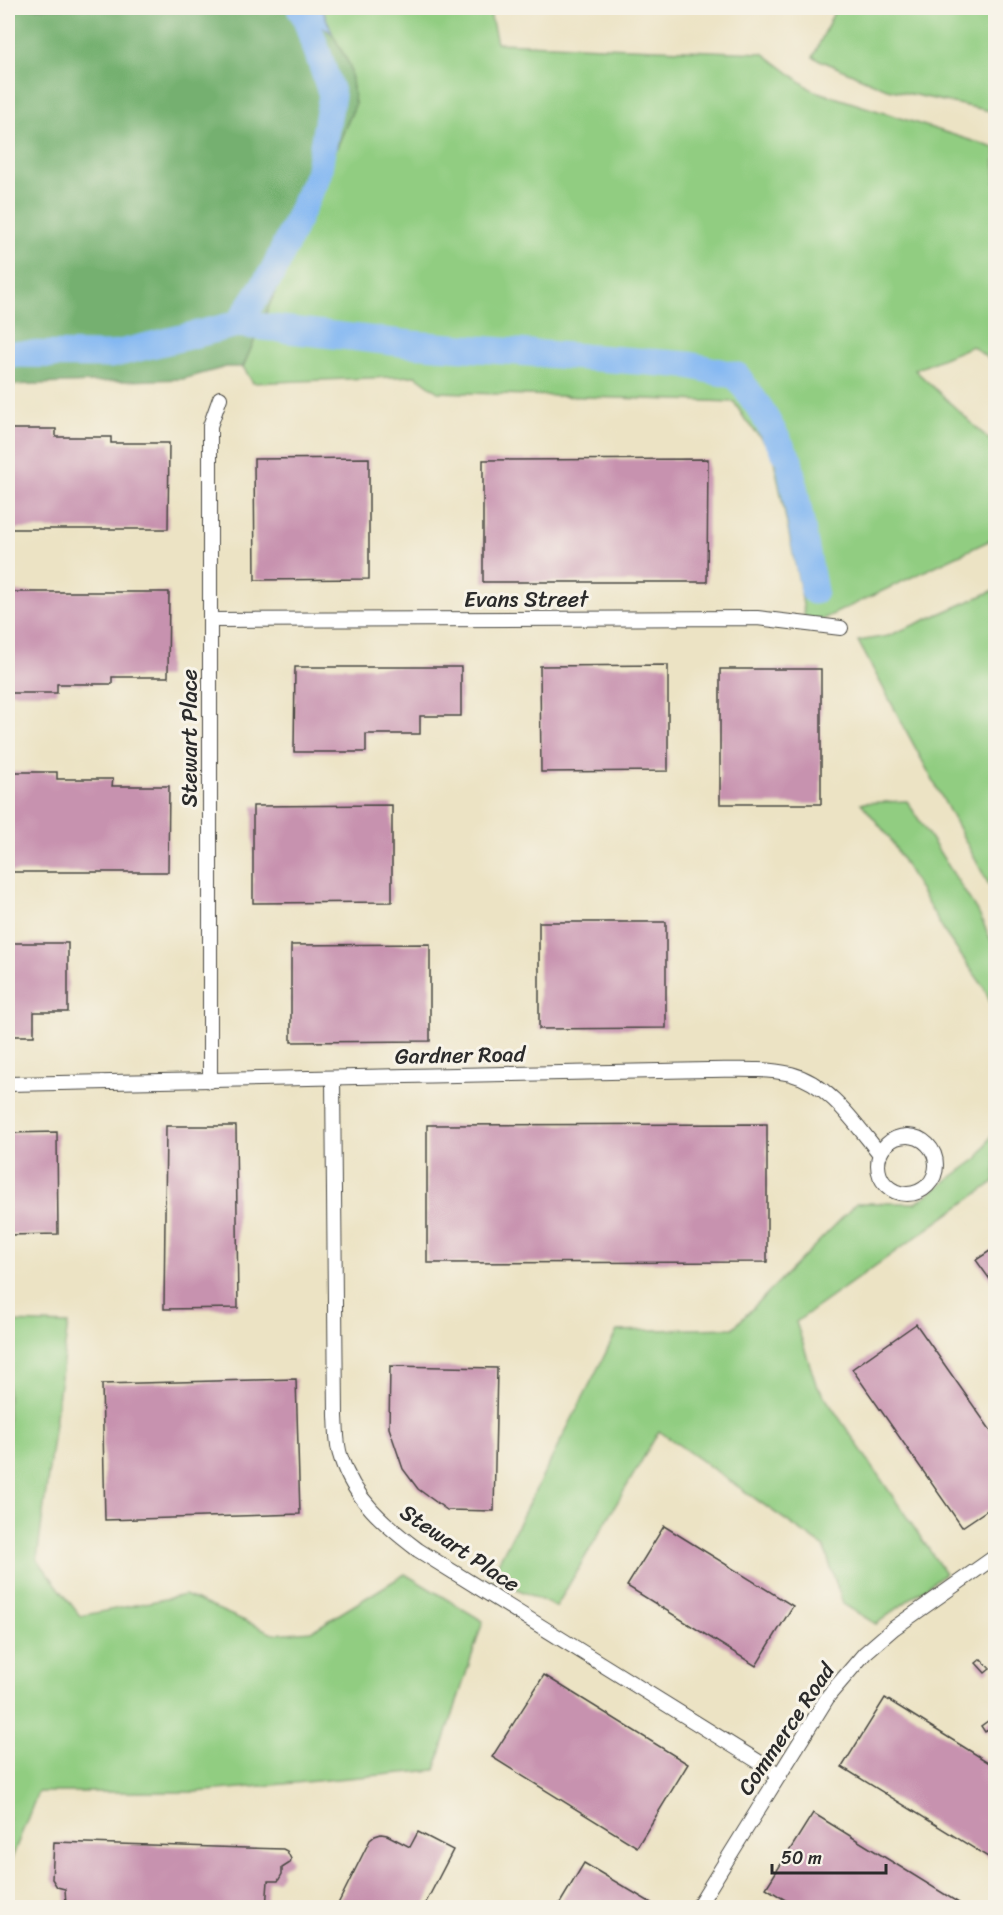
<svg xmlns="http://www.w3.org/2000/svg" width="1003" height="1915" font-family="Sriracha,sans-serif">
<rect width="100%" height="100%" fill="#f7f3e8"/>
<filter id="ink" filterUnits="userSpaceOnUse"><feTurbulence type="fractalNoise" baseFrequency=".0167" numOctaves="2"/><feDisplacementMap in="SourceGraphic" scale="12" xChannelSelector="R" yChannelSelector="G"/><feConvolveMatrix kernelMatrix="1 2 1 2 8 2 1 2 1" color-interpolation-filters="sRGB"/></filter>
<filter id="wash" filterUnits="userSpaceOnUse"><feTurbulence type="fractalNoise" baseFrequency=".008" numOctaves="4" result="noise"/><feDisplacementMap in="SourceGraphic" scale="24" xChannelSelector="R" yChannelSelector="G"/><feGaussianBlur stdDeviation="1.35" result="paint"/><feColorMatrix in="noise" values="0 0 0 0 0 0 0 0 0 0 0 0 0 0 0 0 0 1.4 0 .05"/><feComposite in="paint" operator="in"/></filter>
<g filter="url(#wash)">
<rect width="100%" height="100%" fill="#ece3c4"/>
<g fill="#91cd81" stroke="#5e7c56" stroke-width="1.5">
<path d="M322,8H489L497,43L763,53L812,90L995,148V364L972,346L915,370L995,445V538L806,627L801,592L772,451L746,421L734,402L438,392L416,376L253,383L243,367L355,105L350,66L332,33Z"/>
<path d="M836,8H995V112L887,89L813,57Z"/>
<path d="M995,590L996,881L989,885L858,641L888,636Z"/>
<path d="M907,801L979,914L995,949V1013L983,986L945,933L889,837L861,803Z"/>
<path d="M995,1130V1181L796,1322L816,1384L945,1573L876,1624L843,1604L824,1547L659,1431L556,1607L491,1577L617,1331L733,1328L857,1203H916L978,1158Z"/>
<path d="M8,1322L68,1324L37,1559L80,1616L185,1595L275,1634L312,1631L405,1574L483,1621L435,1770L196,1792H38L8,1868Z"/>
</g>
<path fill="#74b06f" stroke="#506e4d" stroke-width="1.5" d="M8,8H296L332,33L350,66L355,105L243,367H226L183,379L8,385Z"/>
<path fill="#84b8f2" stroke="#58728e" stroke-width="1.5" d="M296,8H322L332,33Z"/>
<g fill="none" stroke-linecap="round" stroke-linejoin="round">
<g stroke="#84b8f2" stroke-width="27">
<path d="M300,8L305,16L332,95L318,174L274,270L238,324L411,344L689,365L737,376L761,410L789,460L814,591"/>
<path d="M8,354L111,355L238,324"/>
</g>
</g>
<g id="blocks">
<g fill="#c792af">
<path d="M8,429H56V437H111V443H169L168,529H8Z"/>
<path d="M369,458V579L255,580L254,459Z"/>
<path d="M708,459L707,582H483V460Z"/>
<path d="M8,592H169L168,677H112V684H57V693H8Z"/>
<path d="M668,665V771L541,772L540,666Z"/>
<path d="M295,667H461V716H420V734H366V752H294Z"/>
<rect x="720" y="669" width="101" height="135"/>
<path d="M8,772H57V779H113L112,786H169L168,872H8Z"/>
<path d="M392,805V902L253,903V806Z"/>
<path d="M539,922H666V1028L539,1029Z"/>
<path d="M8,943H68V1012H34V1036H8Z"/>
<path d="M430,944V1041L291,1042V945Z"/>
<path d="M767,1124V1262L427,1263V1125Z"/>
<path d="M166,1126H236L238,1308L164,1309Z"/>
<path d="M57,1132L58,1234L8,1235L9,1133Z"/>
<path d="M996,1247V1288L976,1260Z"/>
<path d="M916,1324L996,1438V1504L962,1527L852,1369Z"/>
<path d="M390,1366L497,1368L494,1511L447,1510L418,1489L403,1469L389,1428Z"/>
<path d="M296,1379L300,1514L105,1520L102,1384Z"/>
<path d="M664,1526L793,1606L756,1666L627,1586Z"/>
<path d="M981,1659L990,1669L985,1673L976,1663Z"/>
<path d="M544,1675L688,1764L637,1847L492,1757Z"/>
<path d="M885,1698L996,1767V1862L842,1767Z"/>
<path d="M992,1718L996,1725L985,1732L981,1726Z"/>
<path d="M813,1813L967,1908H798L766,1888Z"/>
<path d="M418,1832L453,1850L423,1908H336L370,1840L375,1836L381,1834L387,1835L410,1847Z"/>
<path d="M54,1842L283,1849L287,1851L291,1859L290,1863L282,1868V1874L278,1881H268L266,1908H69L66,1905L65,1889L57,1887L52,1879Z"/>
<path d="M584,1863L653,1904L650,1908H557Z"/>
</g>
</g>
</g>
<g filter="url(#ink)">
<use href="#blocks" fill-opacity="0" stroke="#484742" stroke-width="1.5"/>
<g fill="none" stroke-linecap="round" stroke-linejoin="round">
<defs>
<g id="minor">
<path d="M210,620L757,618L841,628"/>
<path d="M333,1079L336,1416C337,1429 336,1445 341,1458C354,1499 385,1525 418,1550L780,1775"/>
<path d="M210,1081V426L220,398"/>
<path d="M8,1084L708,1070C735,1070 765,1068 791,1074C830,1084 856,1125 880,1154"/>
<circle cx="907" cy="1165" r="29"/>
<path d="M697,1908L829,1695L865,1653L894,1628L996,1556"/>
</g>
</defs>
<use href="#minor" stroke="#484742" stroke-width="16"/>
<use href="#minor" stroke="#fff" stroke-width="14"/>
</g>
</g>
<g text-anchor="middle" dominant-baseline="central" stroke-width="6" stroke-linejoin="round" paint-order="stroke">
<g font-size="22" fill="#2b2b2b" stroke="#f7f3e8">
<text x="526" y="599">Evans Street</text>
<text transform="translate(189 738) rotate(-90)">Stewart Place</text>
<text transform="translate(460 1055) rotate(-1)">Gardner Road</text>
<text transform="translate(460 1548) rotate(34)">Stewart Place</text>
<text transform="translate(786 1729) rotate(-56)">Commerce Road</text>
</g>
</g>
<rect width="1003" height="1915" fill="none" stroke="#f7f3e8" stroke-width="30"/>
<path d="M772 1864v9h114v-9" fill="none" stroke="#2b2b2b" stroke-width="3"/>
<text x="781" y="1864" font-size="18" fill="#2b2b2b" stroke="#f7f3e8" stroke-width="4.5" paint-order="stroke">50 m</text>
</svg>
